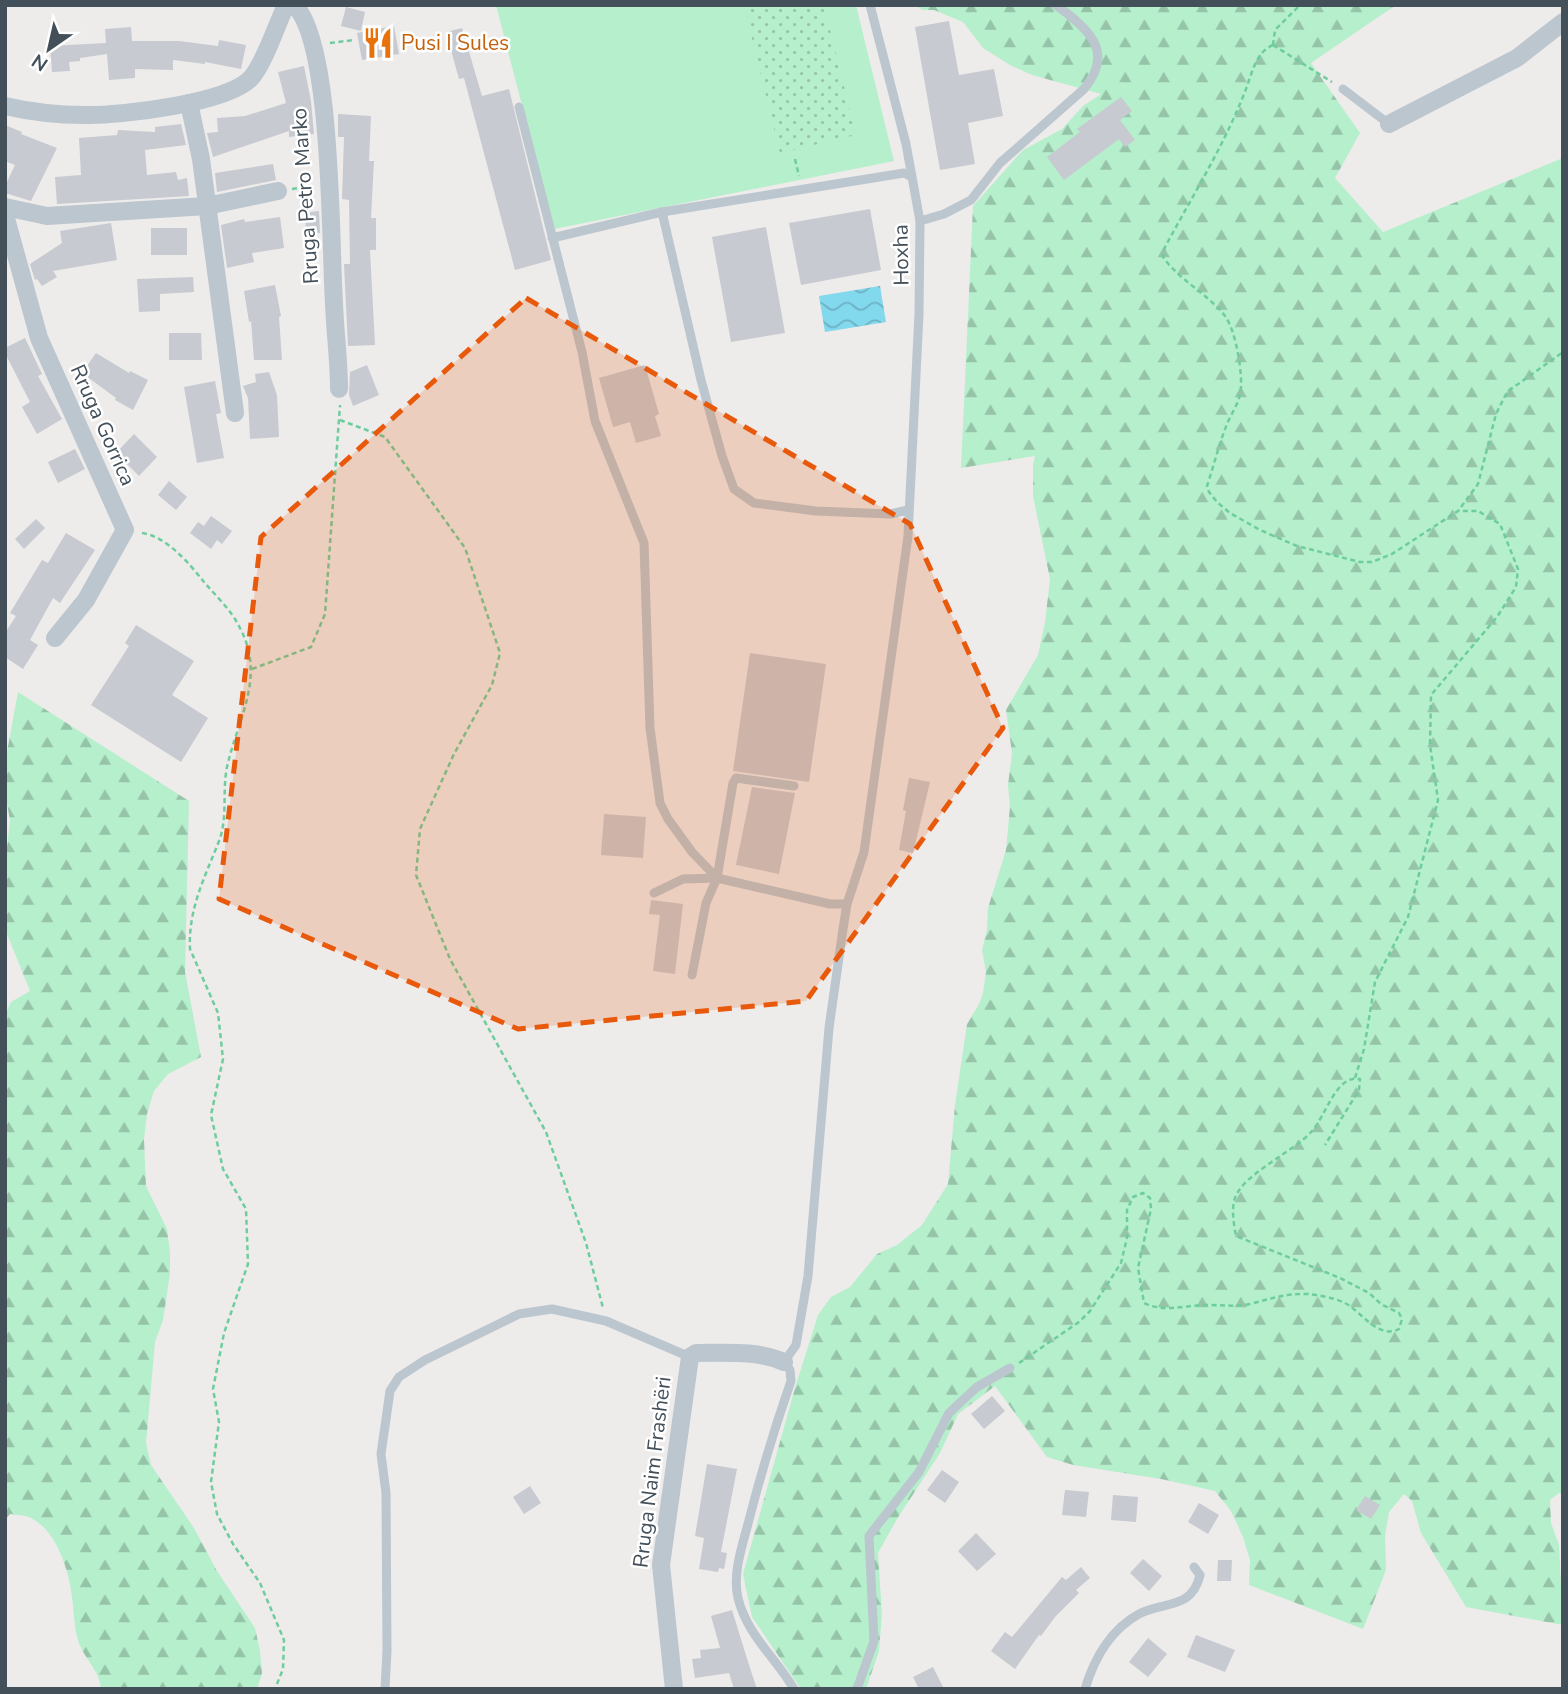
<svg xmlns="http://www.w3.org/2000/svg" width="1568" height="1694" font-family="'Nunito Sans',sans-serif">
<defs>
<pattern id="forest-firs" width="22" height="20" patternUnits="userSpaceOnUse" patternTransform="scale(1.75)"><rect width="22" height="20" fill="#b6efcc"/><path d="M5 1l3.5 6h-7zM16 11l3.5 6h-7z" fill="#96c4a9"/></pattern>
<pattern id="park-dots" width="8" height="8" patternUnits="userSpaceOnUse" patternTransform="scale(1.75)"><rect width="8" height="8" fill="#b6efcc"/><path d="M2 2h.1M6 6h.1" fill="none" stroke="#96c4a9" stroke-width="1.8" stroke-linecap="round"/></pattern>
<pattern id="water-waves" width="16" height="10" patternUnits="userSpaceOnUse" patternTransform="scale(1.75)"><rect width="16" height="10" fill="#82d8ed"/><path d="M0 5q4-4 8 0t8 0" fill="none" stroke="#6cb2c3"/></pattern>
</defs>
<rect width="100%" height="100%" fill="#eeebeb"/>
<path fill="#b6efcc" d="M496,5H856L894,161L554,229Z"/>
<g fill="url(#forest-firs)">
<path d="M914,5H1396L1311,63L1360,133L1335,178L1383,232L1563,158V1494L1559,1493L1550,1500L1551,1523L1559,1545L1563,1625L1466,1607L1421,1533L1412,1501L1404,1494L1389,1512L1385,1536L1386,1570L1363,1629L1249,1585L1250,1560L1243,1537L1231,1511L1215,1491L1161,1479L1073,1465L1047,1457L995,1386L958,1414L940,1453L897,1519L878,1553L882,1614L879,1651L866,1689H801L752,1617L743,1574L795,1388L818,1315L831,1297L850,1287L877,1254L897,1245L922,1225L948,1184L955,1105L967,1024L979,1004L983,993L986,972L982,950L987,930L988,908L1006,850L1010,807L1008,785L1012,753L1006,710L1038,655L1045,622L1050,579L1033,496V465L1035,456L961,468L973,206L1023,150L1062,129L1083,106L1101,94L1032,75L1010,65L983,48L963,22L934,10H923Z"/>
<path d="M18,692L189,801L185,972L201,1057L168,1074L154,1091L147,1114L144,1139L146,1186L167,1229L170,1252V1274L163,1320L155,1342L146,1443L151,1465L194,1528L217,1571L255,1628L260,1651L262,1673L257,1689H101C100,1670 83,1658 78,1640C74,1627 74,1612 72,1597C69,1571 57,1531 31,1518C26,1515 16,1515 10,1514L5,1520V1015L11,1002L30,991L5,929V864L10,821L5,791V763Z"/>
</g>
<path fill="url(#park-dots)" d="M744,5H824L856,135L780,153Z"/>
<path fill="url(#water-waves)" d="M880,286L886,322L825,332L819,296Z"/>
<g fill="#c7cad0">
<path d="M346,7L365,12L361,31L341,26Z"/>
<path d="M949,21L959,75L994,69L1003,116L968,123L975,164L940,170L915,27Z"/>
<path d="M394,26L399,54L362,60L357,33Z"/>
<path d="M131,27L132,41H179L218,46L219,40L246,45L241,69L205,62V64L173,60V70L135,69V78L109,80L107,54L80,58V61L69,62L70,71L52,72L50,46L106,43L105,29Z"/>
<path d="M462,28L482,96L509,89L551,260L515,270L464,78L459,79L446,32Z"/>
<path d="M304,66L311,101L314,134L289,137V131L213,157L207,133L218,132L217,118L245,116L286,103L278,72Z"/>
<path d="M1121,97L1132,111L1120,120L1135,140L1125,147L1119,139L1064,180L1047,157L1080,132L1077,129Z"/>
<path d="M338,114L371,116L369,161H374L371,218H376V250H370L375,345L348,346L344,264H350L349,200L342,199L344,137H338Z"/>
<path d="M181,124L186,145L145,150L147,175L176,172L178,180L187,178L189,196L57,204L55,177L81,175L79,138L117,135L118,130L155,132V127Z"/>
<path d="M5,125L22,132L21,134L57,148L31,201L5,193V186L15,165L5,161Z"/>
<path d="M273,164L276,180L217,192L215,173Z"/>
<path d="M870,209L881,270L801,285L789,223Z"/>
<path d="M319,211L320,233L307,235L304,213Z"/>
<path d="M280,217L284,248L252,253L254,262L227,268L221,225L244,219L245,222Z"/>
<path d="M111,223L117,260L53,271L57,277L42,286L37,279L35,280L30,264L62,243L60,231Z"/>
<path d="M766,227L785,333L731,342L712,237Z"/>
<rect x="151" y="228" width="36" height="27"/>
<path d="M193,277L194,292L160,294V311L139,312L137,279Z"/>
<path d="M275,285L281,316L279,317L282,360H254L251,321L249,322L244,291Z"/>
<path d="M169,333H201L202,360H169Z"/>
<path d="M25,338L42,374L38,376L62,419L37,434L22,407L30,402L5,353V348Z"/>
<path d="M96,353L129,373L130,371L148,380L133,410L115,400L116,398L82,373Z"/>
<path d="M367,365L379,395L353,406L349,395L350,372Z"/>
<path d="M645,365L659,414L655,416L661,436L636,443L630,422L613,427L599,378Z"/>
<path d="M269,372L277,395L279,437L250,439L248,398L243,386L256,382L255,374Z"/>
<path d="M215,381L221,413L216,414L224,458L197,463L184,387Z"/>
<path d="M134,434L157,457L139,476L116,453Z"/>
<path d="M75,449L85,469L58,483L48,462Z"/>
<path d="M169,481L187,497L176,510L158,495Z"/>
<path d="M211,516L232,531L222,544L217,540L211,549L190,533L198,522L204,526Z"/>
<path d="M36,519L45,528L24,549L15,539Z"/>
<path d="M66,533L95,550L60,603L53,598L30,640L38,645L23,669L5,657V633L16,616L10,613L42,560L48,563Z"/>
<path d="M136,625L194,661L172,695L208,718L181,762L91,705L129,646L125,643Z"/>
<path d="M750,653L826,664L809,782L733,771Z"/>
<path d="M909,778L930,782L913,853L899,850L906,811L903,810Z"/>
<path d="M752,787L795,793L779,874L736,865Z"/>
<path d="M604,814L646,817L643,858L601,855Z"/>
<path d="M651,900L683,904L675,974L653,971L660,915L649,914Z"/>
<path d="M992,1396L1005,1411L984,1429L971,1414Z"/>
<path d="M707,1464L737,1469L721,1552L727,1553L724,1569L719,1568L718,1572L699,1569L704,1538L695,1536Z"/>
<path d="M942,1470L959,1482L945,1503L927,1490Z"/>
<path d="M530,1486L541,1503L524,1514L513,1497Z"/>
<path d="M1065,1490L1089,1492L1086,1517L1062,1515Z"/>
<path d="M1113,1495L1138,1497L1136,1522L1111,1520Z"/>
<path d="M1365,1496L1380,1505L1371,1519L1356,1510Z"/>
<path d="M1199,1503L1219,1515L1208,1534L1188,1522Z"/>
<path d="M976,1533L996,1554L977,1571L958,1551Z"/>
<path d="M1143,1559L1162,1576L1149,1591L1130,1573Z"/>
<path d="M1218,1560H1232L1231,1581H1217Z"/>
<path d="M1081,1567L1090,1578L1076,1590L1079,1593L1055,1617L1041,1636L1039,1635L1015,1669L991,1651L1005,1632L1012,1637L1062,1577L1066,1580Z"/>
<path d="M732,1610L749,1665L757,1689H734L729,1673L695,1678L692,1659L701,1658L700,1650L720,1648L711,1616Z"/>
<path d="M1196,1635L1235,1650L1225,1672L1187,1657Z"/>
<path d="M1148,1638L1167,1654L1148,1677L1129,1662Z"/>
<path d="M933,1667L944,1689H919L913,1677Z"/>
</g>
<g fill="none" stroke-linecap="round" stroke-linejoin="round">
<g stroke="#6ecd9d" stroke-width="2.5" stroke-dasharray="5 3.5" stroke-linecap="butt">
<path d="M330,43L354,40"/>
<path d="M1273,45C1256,52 1252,73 1246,89C1225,144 1193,195 1165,247L1163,257C1180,281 1207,293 1225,316C1236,330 1244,378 1240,394C1238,405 1231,414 1227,424C1219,444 1214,465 1207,486L1209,492L1217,502L1230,513L1260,530L1297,546L1360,562H1372L1392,554L1458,511L1478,484L1496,414L1507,392L1563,352"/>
<path d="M1273,45L1332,82"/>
<path d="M1273,45L1275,30L1300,5"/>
<path d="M795,159L799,176"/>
<path d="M292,189L313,186"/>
<path d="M340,420L385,437L465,548L500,653L492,685L454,754L420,829L416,875L450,959L546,1132L586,1243L603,1308"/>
<path d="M142,533C166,536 189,563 204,582C216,596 232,611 240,628C266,677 238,718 227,767C222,791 228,818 219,841C205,877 188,909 190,949L218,1013L223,1059L211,1115L223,1169L246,1209L248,1264L224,1333L213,1389L219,1422L211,1482L217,1514L233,1544L260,1583L284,1640L283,1669L275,1689"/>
<path d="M252,669L311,647L325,614L340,405"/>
<path d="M1355,1078L1364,1049L1375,982L1408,917L1438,800L1430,745L1431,695L1497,617L1516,587L1518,569L1500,524L1478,511H1458"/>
<path d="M1019,1363L1079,1322L1090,1311L1121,1263L1127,1238V1210L1133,1197L1143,1193L1150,1198L1151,1209L1138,1268L1144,1303C1164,1313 1186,1305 1207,1305C1222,1305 1235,1307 1250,1304C1270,1299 1287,1293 1308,1294C1319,1295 1335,1298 1345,1303C1361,1311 1378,1340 1399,1329L1402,1319L1399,1313L1381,1304L1369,1293L1340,1278L1236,1236C1234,1225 1231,1209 1235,1198C1243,1174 1295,1151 1312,1131C1326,1116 1336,1074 1360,1079L1359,1090L1325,1145"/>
</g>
<g stroke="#bbc6ce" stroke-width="9">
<path d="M1343,89L1389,124"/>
<path d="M519,107L582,352L595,421L644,543L650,728L660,803L668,819L692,852L717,878L830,904H847"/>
<path d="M662,212L701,380L722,456L734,489L754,503L816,511L890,514L908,510"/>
<path d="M920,221L944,214L971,200L1000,163L1084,89C1115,52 1089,29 1056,5"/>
<path d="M552,238L662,212L904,173L910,176"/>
<path d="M654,893L683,879L717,878"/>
<path d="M692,975L706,903L717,878L733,783L736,778L794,786"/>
<path d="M385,1689L387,1651L386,1493L381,1454L390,1391L399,1377L425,1360L519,1314L552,1309L606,1321L690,1357"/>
<path d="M794,1689C776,1658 747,1635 738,1598C732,1573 743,1544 749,1520C761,1473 775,1427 791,1381L790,1370L784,1362L796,1345L808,1276L829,1028L843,929L847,904L864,852L908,536L919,314L920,221L906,144L870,5"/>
<path d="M857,1689L874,1641L869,1536L919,1472L949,1413L977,1387L1010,1368"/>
<path d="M1085,1689C1094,1659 1111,1629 1139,1614C1164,1601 1192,1610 1200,1575L1194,1567"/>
</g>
<g stroke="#bbc6ce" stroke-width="18">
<path d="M294,5C333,41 330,245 334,303C335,332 339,360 339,389"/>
<path d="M189,103L201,159L235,413"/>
<path d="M5,106C31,112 59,115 85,115C120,116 228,103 251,78C264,64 277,24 286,5"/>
<path d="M1389,124L1517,58L1563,22"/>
<path d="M5,207L47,216L207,206L278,191"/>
<path d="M5,215L39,338L125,530L86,600L55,638"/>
<path d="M674,1689L661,1565L690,1357L696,1353C724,1353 758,1350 784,1362"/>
</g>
</g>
<path fill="#e8590c" fill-opacity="0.2" stroke="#e8590c" stroke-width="5" stroke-dasharray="14 9" stroke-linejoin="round" d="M526,298L910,524L1003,728L806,1001L518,1029L219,899L261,537Z"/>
<defs>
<symbol id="restaurant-bare" viewBox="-9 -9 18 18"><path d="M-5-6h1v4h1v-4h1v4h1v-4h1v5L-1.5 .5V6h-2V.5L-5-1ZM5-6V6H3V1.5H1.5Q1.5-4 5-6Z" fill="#e8710a" stroke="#fff" stroke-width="2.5" paint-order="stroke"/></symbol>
</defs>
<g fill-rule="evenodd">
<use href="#restaurant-bare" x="356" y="21" width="44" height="44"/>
</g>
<g text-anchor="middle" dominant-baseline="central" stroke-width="5" stroke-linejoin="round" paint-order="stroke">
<g font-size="21" fill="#c56008" stroke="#fff" text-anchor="start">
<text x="401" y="43">Pusi I Sules</text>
</g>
<g font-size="21" fill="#434f59" stroke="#fff">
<text transform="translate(305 196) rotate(-94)">Rruga Petro Marko</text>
<text transform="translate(901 255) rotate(-91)">Hoxha</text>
<text transform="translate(103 425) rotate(66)">Rruga Gorrica</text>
<text transform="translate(652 1472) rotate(-83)">Rruga Naim Frashëri</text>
</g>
</g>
<rect width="1568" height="1694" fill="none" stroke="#434f59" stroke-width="14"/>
<g transform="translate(49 49) rotate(214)" stroke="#ffffff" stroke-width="5" paint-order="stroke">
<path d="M0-5L12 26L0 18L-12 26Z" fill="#434f59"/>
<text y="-10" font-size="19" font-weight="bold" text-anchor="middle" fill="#434f59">N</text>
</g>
</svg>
